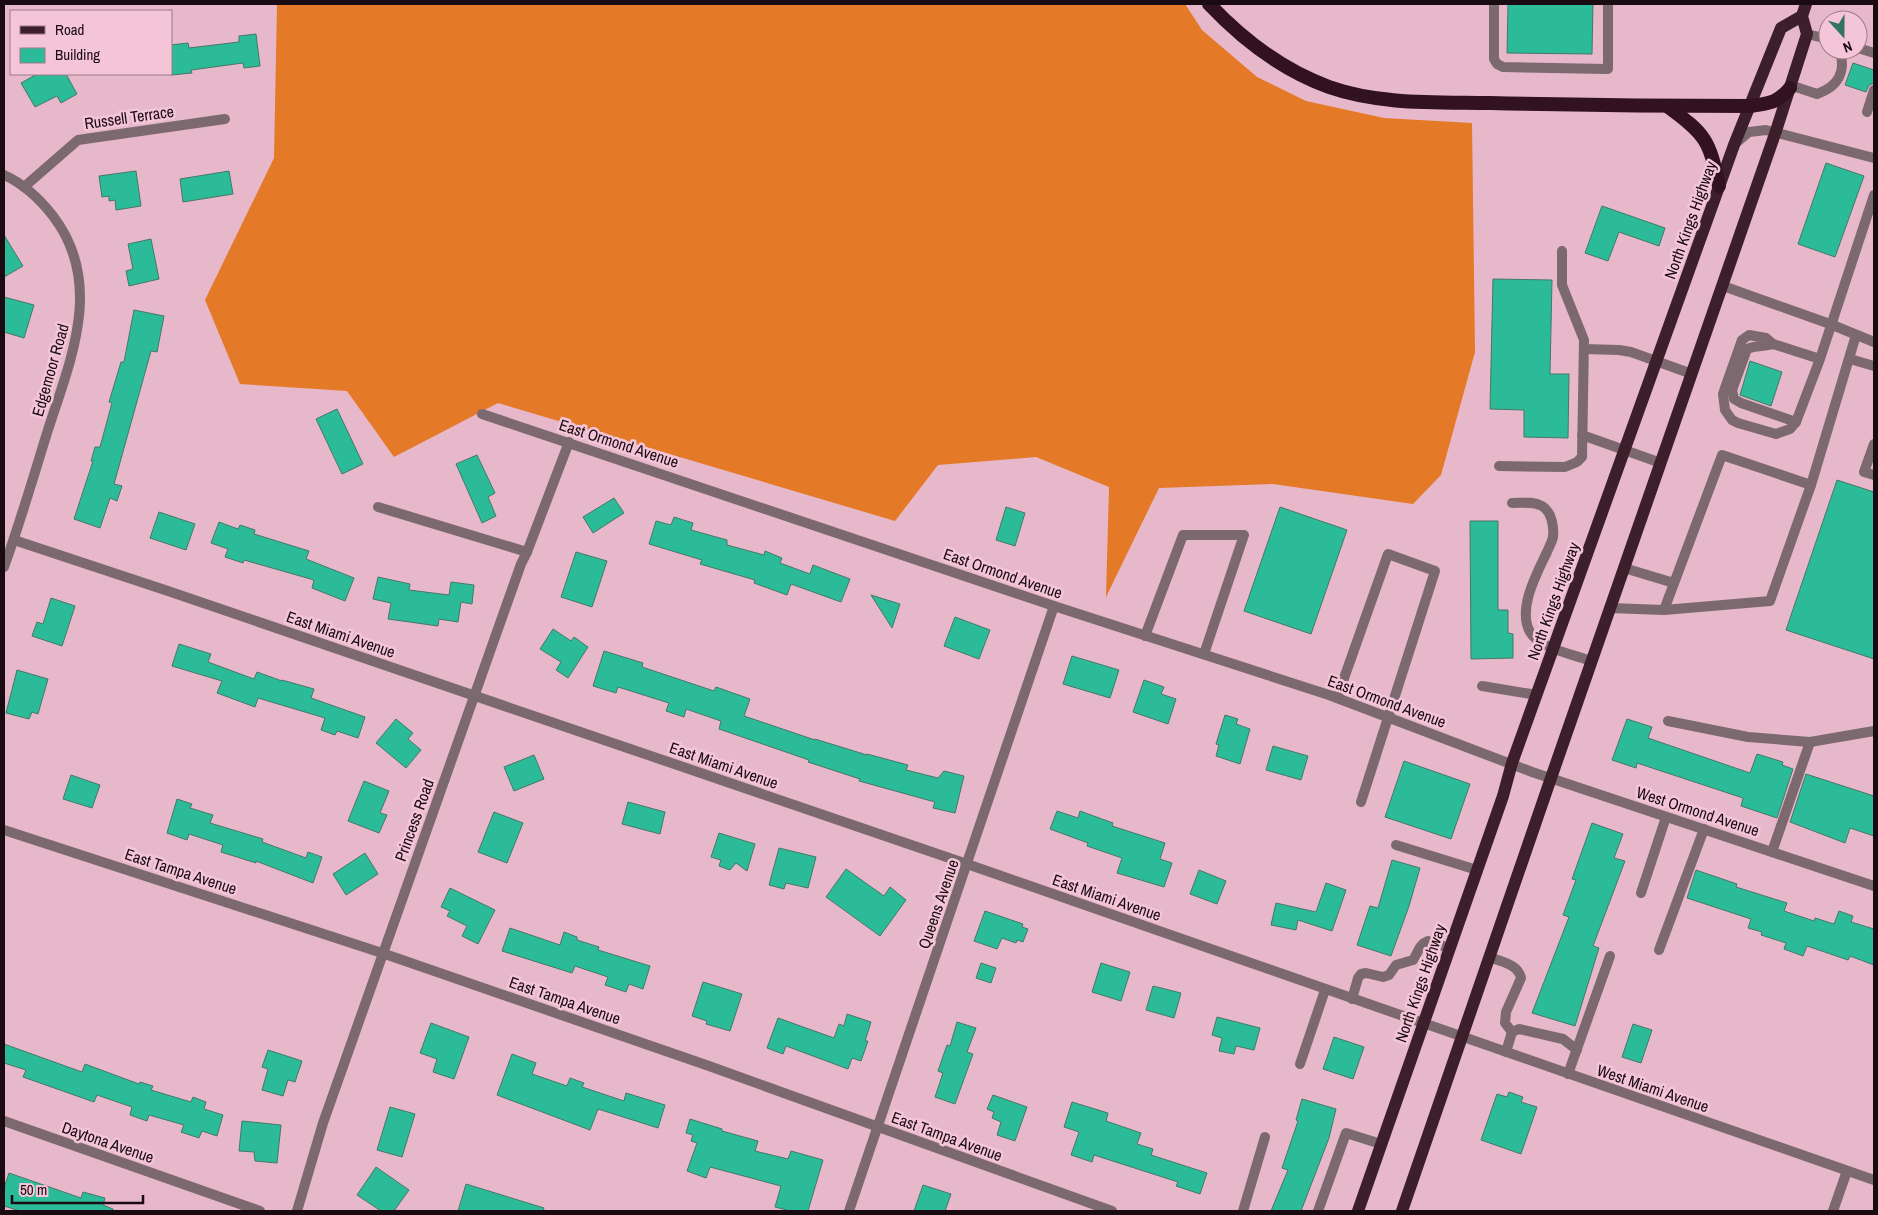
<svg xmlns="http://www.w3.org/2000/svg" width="1878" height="1215" font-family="'Archivo Narrow',sans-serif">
<rect width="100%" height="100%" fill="#e6b8ca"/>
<path fill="#e47927" d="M277,4H1185L1202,30L1257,77L1306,101L1384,118L1472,123L1475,352L1441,475L1413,504L1273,484L1159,488L1106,597L1109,487L1036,457L938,465L895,521L498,403L394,457L347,391L240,384L205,300L274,158Z"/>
<g fill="#2bbb99" stroke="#467768">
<path d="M1508,4H1593L1592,54L1507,53Z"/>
<path d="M256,34L260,66L244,68L243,63L191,70L192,73L171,75V45L188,43L189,48L239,42V36Z"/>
<path d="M1853,63L1874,70V83L1869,85L1866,92L1845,85Z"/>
<path d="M37,74H66L77,94L61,103L57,96L35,107L21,83Z"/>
<path d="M1826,163L1864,176L1835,257L1798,244Z"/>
<path d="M136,171L141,206L116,210L115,200L109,201V196L102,197L99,176Z"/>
<path d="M229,171L233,194L183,202L180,179Z"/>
<path d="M1602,206L1665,228L1659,246L1619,232L1608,261L1585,253Z"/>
<path d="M4,235L23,266L4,277Z"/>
<path d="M151,239L159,279L129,286L126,271L133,269L128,244Z"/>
<path d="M1493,279L1552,280L1550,374H1569L1568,438L1524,437V410L1490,409Z"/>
<path d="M4,297L34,305L24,338L4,332Z"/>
<path d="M134,310L164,316L157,352L151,351L114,484L122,486L117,501L110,498L100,528L74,519L93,461H91L95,447H100L112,403L109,402L121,362H124Z"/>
<path d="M1750,361L1782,372L1771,406L1740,395Z"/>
<path d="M337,409L363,464L342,474L316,419Z"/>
<path d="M477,455L495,493L488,497L496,516L482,523L456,464Z"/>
<path d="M1837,480L1874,492V659L1786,630Z"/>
<path d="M614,498L624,513L593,533L583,517Z"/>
<path d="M1006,507L1025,513L1015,546L996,540Z"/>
<path d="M1280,507L1347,530L1311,634L1244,611Z"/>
<path d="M159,512L195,524L186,550L150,538Z"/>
<path d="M674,517L693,523L691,530L727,540V545L764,555L765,551L782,558L780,563L810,574L813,565L850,579L841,602L791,584L787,595L754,583L755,580L700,564L702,560L649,544L656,521L671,525Z"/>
<path d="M1470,521H1498V610H1508V633L1513,634V658L1471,659Z"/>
<path d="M219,522L238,529L240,525L255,530L254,534L309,551L306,559L354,578L345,601L312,588L314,580L244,560L243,563L225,557L228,549L211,543Z"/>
<path d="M576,552L607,561L592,607L561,597Z"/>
<path d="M378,577L410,584L409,590L449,595L451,582L474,585L472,604L461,602L458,622L439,619L438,626L388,619L391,603L373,599Z"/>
<path d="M871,595L900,604L892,628Z"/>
<path d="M51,598L75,606L62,646L32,636L37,622L43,624Z"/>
<path d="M955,617L990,630L979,659L944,646Z"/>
<path d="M553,629L571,641L574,637L588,647L568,678L556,670L561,662L540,649Z"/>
<path d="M179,644L211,654L208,662L254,679L257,672L282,681V680L314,689L311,698L365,717L358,738L337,731L335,735L321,730L325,718L258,698L255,707L217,693L222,681L172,666Z"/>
<path d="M604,651L643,663L642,667L714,691L716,687L750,699L744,716L815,740V739L867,755V754L908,765L906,770L938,778L944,771L964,776L955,813L933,808L935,802L859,781L860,779L808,762L809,760L719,729L721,721L686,709L684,717L666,711L669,703L618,687L616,693L593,686Z"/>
<path d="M1072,656L1119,670L1110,698L1063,684Z"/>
<path d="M17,670L48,679L38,714L32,712L29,719L6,713Z"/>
<path d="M1144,680L1164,687L1161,694L1176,699L1168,724L1133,712Z"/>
<path d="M1225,715L1238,719L1236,724L1250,729L1240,764L1216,756L1219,745L1216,744Z"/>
<path d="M396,719L413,733L408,739L421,750L406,768L376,743Z"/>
<path d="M1627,719L1652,727L1648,738L1750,773L1757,754L1783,762L1782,765L1793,769L1777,818L1741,806L1743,798L1637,763L1636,768L1612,760Z"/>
<path d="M1273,746L1308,756L1301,780L1266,770Z"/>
<path d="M534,755L544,779L514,791L504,767Z"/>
<path d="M1404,761L1470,784L1451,839L1385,817Z"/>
<path d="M1806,774L1874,796V836L1850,828L1845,843L1790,822Z"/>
<path d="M71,775L100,785L92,808L63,799Z"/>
<path d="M364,781L389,791L380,813L387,815L379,833L348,821Z"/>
<path d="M177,799L192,804L190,808L213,815L210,823L263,839L262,842L306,858L308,852L322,857L313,883L256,861V863L221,852L223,845L189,834L187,840L167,833Z"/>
<path d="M628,802L665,812L660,834L622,824Z"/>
<path d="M1057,811L1078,818L1080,811L1113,823L1112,826L1165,843L1160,859L1172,863L1164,887L1117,873L1122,858L1087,846L1088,843L1050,829Z"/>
<path d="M494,812L523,823L507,863L478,852Z"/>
<path d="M1592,823L1623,834L1614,858L1625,861L1593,946L1599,948L1575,1026L1532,1013L1569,917L1563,915L1576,880L1572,879Z"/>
<path d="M719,833L755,844L747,871L736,863L730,870L719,866L721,860L711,857Z"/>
<path d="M779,848L816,857L808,888L786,883L784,889L769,885Z"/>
<path d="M365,853L378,874L346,895L333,874Z"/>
<path d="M1392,860L1420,868L1409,906L1391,956L1357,945L1370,906L1378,908Z"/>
<path d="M846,869L884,896L890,887L906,900L880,936L826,897Z"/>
<path d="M1199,870L1226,881L1217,904L1190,894Z"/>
<path d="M1696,870L1737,884L1736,887L1787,903L1784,911L1814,921L1815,918L1834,924L1839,911L1853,916L1851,922L1874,929V965L1850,956L1848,960L1807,946L1803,956L1784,949L1786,943L1761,935L1762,932L1748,928L1751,919L1687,898Z"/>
<path d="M1326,883L1346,890L1332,931L1298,920L1296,930L1271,925L1276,903L1316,912Z"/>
<path d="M450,888L495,910L478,944L462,936L467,926L447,916L450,911L441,907Z"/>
<path d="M985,911L1023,924L1022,927L1028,929L1023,942L1017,940L1016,943L1002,938L997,949L974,941Z"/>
<path d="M510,928L560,945L564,932L577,937V940L599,947L598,950L650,966L643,989L629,984L626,992L605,985L608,977L575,966L572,973L502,951Z"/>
<path d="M981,963L996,968L991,983L976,978Z"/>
<path d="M1101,963L1130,972L1121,1001L1092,992Z"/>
<path d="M703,982L742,994L730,1031L706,1024L707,1021L692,1016Z"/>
<path d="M1153,986L1181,993L1174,1018L1146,1010Z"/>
<path d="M847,1014L871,1022L865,1041H868L861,1061L852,1058L848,1069L786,1046L783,1054L767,1048L778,1018L834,1038L839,1024L844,1026Z"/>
<path d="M1217,1017L1260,1028L1254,1050L1236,1046L1234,1054L1219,1051L1222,1038L1212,1035Z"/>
<path d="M957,1022L976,1028L967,1052L973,1054L955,1104L935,1097L943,1073L938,1071L947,1045L950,1046Z"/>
<path d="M431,1023L469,1037L454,1079L433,1072L437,1059L420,1053Z"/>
<path d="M1633,1024L1652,1030L1641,1063L1622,1057Z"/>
<path d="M1334,1037L1364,1047L1353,1079L1323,1069Z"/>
<path d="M4,1044L82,1072L85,1064L139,1084L140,1082L153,1086L151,1090L191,1102L193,1097L206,1102L204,1109L223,1115L217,1136L202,1131L199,1138L181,1132L184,1125L149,1115L147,1121L130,1115L132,1107L97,1095L94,1102L23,1077L26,1070L4,1063Z"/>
<path d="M268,1050L302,1061L295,1082L288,1080L283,1096L262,1090L268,1069L262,1067Z"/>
<path d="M512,1054L536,1063L532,1074L567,1086L570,1078L584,1083L582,1087L624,1101L626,1093L665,1105L658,1128L598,1109L590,1130L497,1095Z"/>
<path d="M1509,1092L1523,1097L1521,1102L1537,1107L1521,1154L1481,1140L1497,1094L1507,1097Z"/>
<path d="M993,1095L1027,1107L1015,1141L997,1135L1001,1122L992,1118L994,1112L987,1109Z"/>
<path d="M1302,1099L1336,1109L1329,1138L1301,1211H1271L1288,1170L1282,1168L1298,1121L1296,1120Z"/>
<path d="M1072,1102L1108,1113L1106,1121L1141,1133L1137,1144L1153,1149L1151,1155L1207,1173L1200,1194L1176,1186L1178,1182L1094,1155L1092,1162L1071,1155L1079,1132L1064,1127Z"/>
<path d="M390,1107L415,1114L402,1157L377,1150Z"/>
<path d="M690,1119L722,1129V1131L758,1141L755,1151L788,1159L791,1151L823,1160L808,1211H790L775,1207L781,1186L710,1167L706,1178L687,1171L697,1143L691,1141L693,1135L686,1133Z"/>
<path d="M242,1121L281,1125L277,1163L255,1161L254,1152L239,1151Z"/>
<path d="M376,1167L409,1190L394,1211H381L357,1195Z"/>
<path d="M9,1173L81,1198L83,1192L105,1198L103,1205L113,1209V1211H20L4,1206V1188Z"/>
<path d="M466,1184L544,1208L543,1211H458Z"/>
<path d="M923,1185L951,1194L945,1211H914Z"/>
</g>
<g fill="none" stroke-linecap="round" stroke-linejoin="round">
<g stroke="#7c6970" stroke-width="10">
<path d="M1494,4V59L1497,64L1503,67L1608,69V4"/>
<path d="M1807,34L1828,39"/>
<path d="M1858,48L1874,53"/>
<path d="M1790,88L1796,87L1817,94C1839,86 1846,72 1840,50"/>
<path d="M1867,112L1874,90"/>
<path d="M1736,143L1749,132L1766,130L1874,158"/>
<path d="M1723,286L1830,324L1874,342"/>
<path d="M1773,344C1764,347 1756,345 1747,349L1732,390L1734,399L1741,403L1796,422"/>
<path d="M1584,349L1619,350L1631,352L1692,374"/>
<path d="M1820,359L1796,422L1790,429L1776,434L1738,423L1732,420L1725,410L1723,394L1726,385L1742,340L1749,335L1766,338L1773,344L1820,359L1874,195"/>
<path d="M1850,359L1874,366"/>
<path d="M1582,435L1661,463"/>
<path d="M1874,444L1864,472L1874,475"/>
<path d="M1499,466L1565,467L1577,462L1582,457L1584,340L1562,285V251"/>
<path d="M1811,485L1856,335"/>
<path d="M1512,503C1522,503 1533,501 1542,506C1552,512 1554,527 1553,537C1552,542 1549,547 1547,552C1537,573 1517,609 1530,632C1539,648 1575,655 1591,661"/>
<path d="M378,507L527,552"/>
<path d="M1624,568L1674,583"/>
<path d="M1610,608L1664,610L1770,601L1811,485L1722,455L1664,610"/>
<path d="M1145,636L1183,535H1244L1204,654"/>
<path d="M1482,686L1537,695"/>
<path d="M1337,698L1388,554L1435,571L1361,802"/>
<path d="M1668,721L1748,737L1810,742L1772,852"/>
<path d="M1810,742L1874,731"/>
<path d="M1396,845L1477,870"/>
<path d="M1641,893L1666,817"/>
<path d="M1659,950L1704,829"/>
<path d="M1489,957C1502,962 1518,964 1521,978L1506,1012L1505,1023L1512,1032"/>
<path d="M1352,999L1358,978L1361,974L1366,973L1383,977L1389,975L1396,965L1413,960C1418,953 1419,944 1428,941L1449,948"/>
<path d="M1506,1052L1512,1032L1519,1029L1563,1039L1577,1050"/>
<path d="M1300,1064L1325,990"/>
<path d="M1568,1074L1610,956"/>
<path d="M1243,1211L1265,1137"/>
<path d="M1318,1211L1346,1133L1381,1144"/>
</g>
<g stroke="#7c6970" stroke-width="10">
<path d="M4,175C24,184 39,198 53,216C105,284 70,361 47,433C33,478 20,523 4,567"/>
<path d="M24,187L78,140L225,119"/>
<path d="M482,414L1054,606L1329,695L1532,772L1874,886"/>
<path d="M14,540L168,591L967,864L1874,1180"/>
<path d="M4,830L382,953L709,1066L1112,1211"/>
<path d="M4,1121L260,1211"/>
<path d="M297,1211L323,1123L521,564L527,552L569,442"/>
<path d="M849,1211L1054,606"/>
<path d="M1833,1211L1847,1171"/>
</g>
<g stroke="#3d1f2c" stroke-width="12">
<path d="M1358,1211L1503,796L1512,763L1734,145L1781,28L1802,16"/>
<path d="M1402,1211L1551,778L1776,131L1807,34L1802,16L1806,4"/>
</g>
<g stroke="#321221" stroke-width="14">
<path d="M1209,4C1243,40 1282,70 1329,87C1380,105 1437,102 1490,103C1577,105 1664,106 1751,106C1769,103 1778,103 1790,88"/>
<path d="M1667,106C1706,135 1709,139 1719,186"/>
</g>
</g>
<g text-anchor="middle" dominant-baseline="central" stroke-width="5" stroke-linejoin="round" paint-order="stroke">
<g font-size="16" fill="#1a0b12" stroke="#f4c5d7">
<text transform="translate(129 117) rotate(-8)">Russell Terrace</text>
<text transform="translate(1690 220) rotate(-70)">North Kings Highway</text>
<text transform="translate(50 370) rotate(-74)">Edgemoor Road</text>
<text transform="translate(619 443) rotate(18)">East Ormond Avenue</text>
<text transform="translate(1003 573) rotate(19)">East Ormond Avenue</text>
<text transform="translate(1553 601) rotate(-70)">North Kings Highway</text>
<text transform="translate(341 634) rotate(19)">East Miami Avenue</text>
<text transform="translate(1387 701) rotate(20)">East Ormond Avenue</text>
<text transform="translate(724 765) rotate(19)">East Miami Avenue</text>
<text transform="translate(1698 811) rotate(18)">West Ormond Avenue</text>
<text transform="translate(414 820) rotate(-70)">Princess Road</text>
<text transform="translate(181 871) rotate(18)">East Tampa Avenue</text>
<text transform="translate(1107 897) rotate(19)">East Miami Avenue</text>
<text transform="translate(938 904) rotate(-71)">Queens Avenue</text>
<text transform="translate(1420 983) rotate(-71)">North Kings Highway</text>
<text transform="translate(565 1000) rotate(19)">East Tampa Avenue</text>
<text transform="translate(1653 1088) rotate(19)">West Miami Avenue</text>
<text transform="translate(947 1136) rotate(20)">East Tampa Avenue</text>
<text transform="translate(108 1142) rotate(19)">Daytona Avenue</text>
</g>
</g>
<rect width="1878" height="1215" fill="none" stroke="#1a0b12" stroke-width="10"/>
<rect x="10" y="10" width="162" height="65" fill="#f4c5d7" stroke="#9d7b88"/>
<rect x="20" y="26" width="25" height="8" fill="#3d1f2c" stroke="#9d7b88"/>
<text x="55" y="35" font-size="15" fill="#1a0b12">Road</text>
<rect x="20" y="48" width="25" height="15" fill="#2bbb99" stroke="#9d7b88"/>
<text x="55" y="60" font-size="15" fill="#1a0b12">Building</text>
<g transform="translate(1843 35) rotate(159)"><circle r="24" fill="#f4c5d7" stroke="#9d7b88"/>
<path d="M0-4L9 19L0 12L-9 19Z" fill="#337361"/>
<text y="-8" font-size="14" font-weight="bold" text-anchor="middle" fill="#1a0b12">N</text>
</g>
<path d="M12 1195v8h131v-8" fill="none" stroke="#1a0b12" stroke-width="2.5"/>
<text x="20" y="1195" font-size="15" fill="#1a0b12" stroke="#f4c5d7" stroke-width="4" paint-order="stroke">50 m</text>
</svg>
